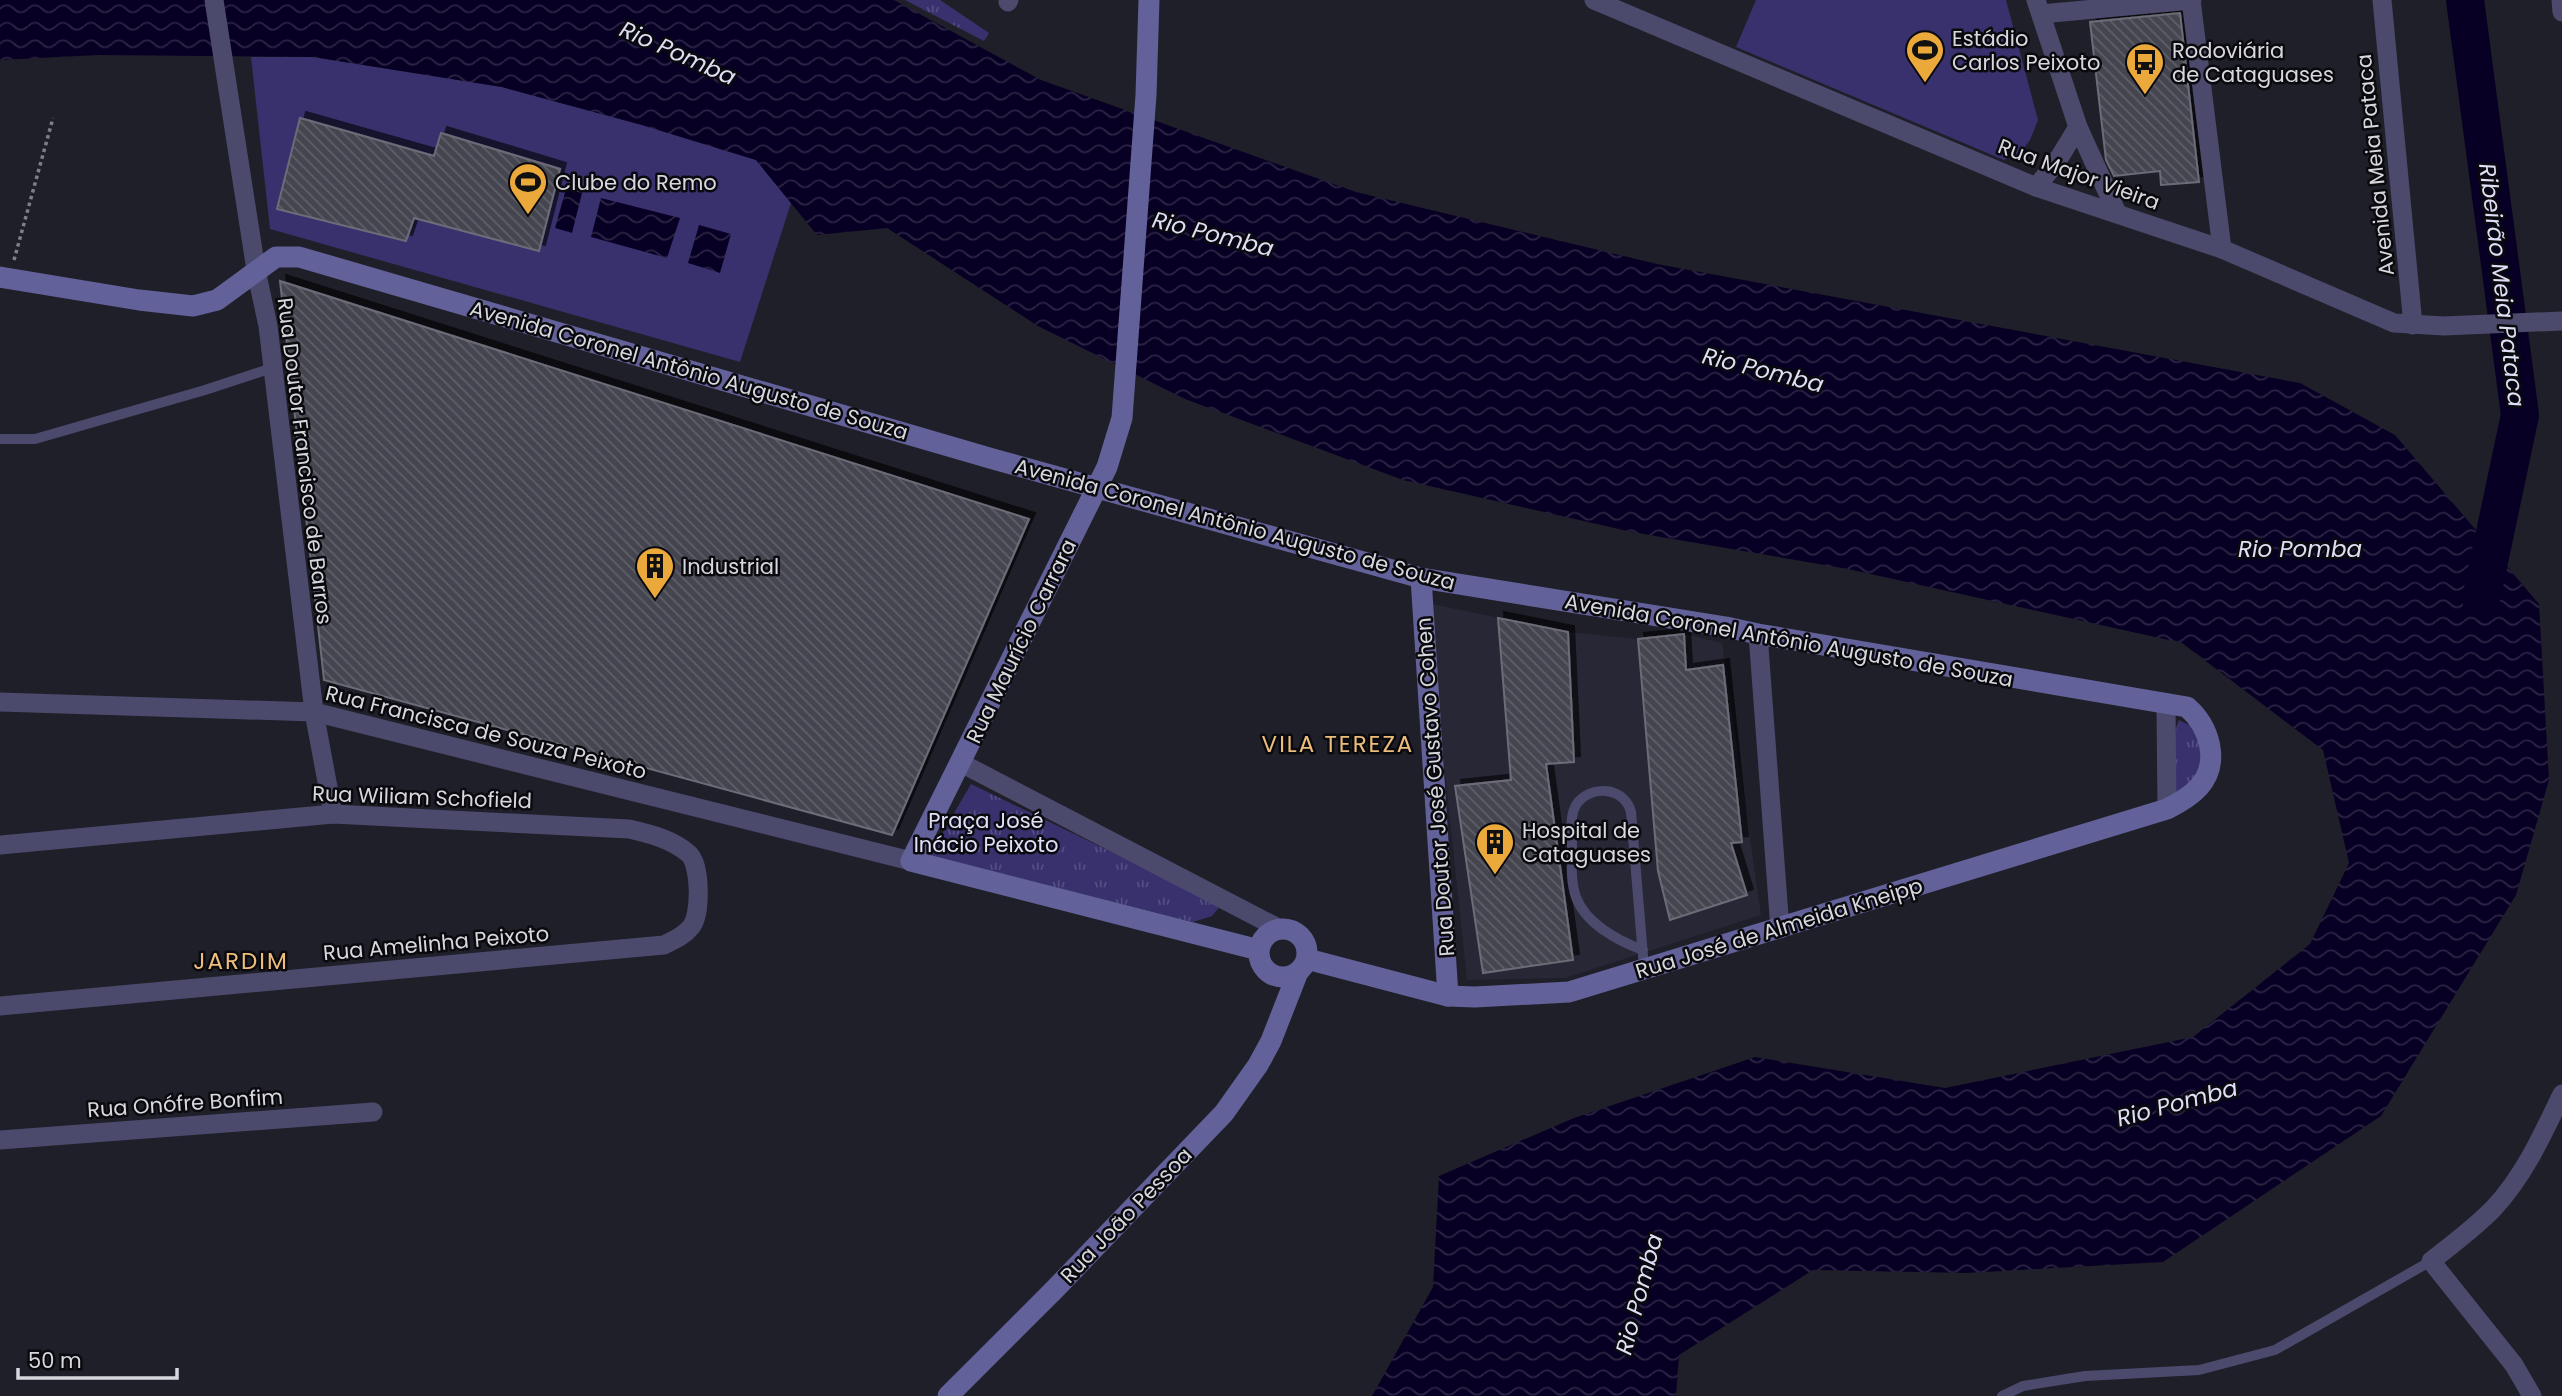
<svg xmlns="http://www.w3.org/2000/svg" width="2562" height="1396" font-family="Poppins,sans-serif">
<defs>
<pattern id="grass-tufts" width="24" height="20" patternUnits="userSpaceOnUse" patternTransform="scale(1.75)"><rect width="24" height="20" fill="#38316e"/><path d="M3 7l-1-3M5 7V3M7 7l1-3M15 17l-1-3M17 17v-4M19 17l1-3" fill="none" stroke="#544e82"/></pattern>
<pattern id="water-waves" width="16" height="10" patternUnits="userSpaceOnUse" patternTransform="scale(1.75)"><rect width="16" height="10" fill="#080024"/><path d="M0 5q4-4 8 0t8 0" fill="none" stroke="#2b2443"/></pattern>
<pattern id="building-back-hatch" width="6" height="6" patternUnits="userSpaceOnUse" patternTransform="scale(1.75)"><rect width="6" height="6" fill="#454550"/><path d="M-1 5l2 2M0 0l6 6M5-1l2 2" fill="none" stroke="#5f5f69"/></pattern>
<filter id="shadow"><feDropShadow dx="6" dy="-6" stdDeviation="0" flood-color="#0009"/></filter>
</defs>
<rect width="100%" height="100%" fill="#1f1f29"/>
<path fill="#272736" d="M1427,603L1568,632L1638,639L1684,634L1722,643L1761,915L1565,978L1467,980Z"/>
<g fill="url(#grass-tufts)">
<path d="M905,0H940L989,33L984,41Z"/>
<path d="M2179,720L2203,732L2198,783L2171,799L2173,738Z"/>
<path d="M971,784L1221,905L1212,916L1193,922L929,856Z"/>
</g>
<g fill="#38316e">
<path d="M1756,0H2006L2038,120L2030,140L2020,153L2004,160L1736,47Z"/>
<path d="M251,57H313L502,87L642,125L756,160L791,203L740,362L270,229Z"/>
</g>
<g fill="url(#water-waves)">
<path d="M0,0H894L1041,80L1356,192L1657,264L2300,383L2395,435L2539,604L2549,780L2516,895L2381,1116L2163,1262L1967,1273L1813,1270L1679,1355L1676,1396H1372L1433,1287L1439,1176L1574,1118L1755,1057L1945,1088L2193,1037L2310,944L2349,863L2323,750L2182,643L1848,569L1632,532L1403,480L1185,399L1038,326L887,228L817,235L756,160L642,125L502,87L313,57L98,55L0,60Z"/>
<path d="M566,189L582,193L572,233L555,228Z"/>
<path d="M601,198L680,218L667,258L591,237Z"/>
<path d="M699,225L731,234L720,273L688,263Z"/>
</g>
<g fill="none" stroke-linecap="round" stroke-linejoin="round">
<path stroke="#080024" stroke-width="38" d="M2465,0L2520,415L2481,599"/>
</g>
<g fill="url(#building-back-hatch)" stroke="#6c6c78" stroke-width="2" filter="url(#shadow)">
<path d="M2180,13L2199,182L2161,185L2160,171L2114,176L2106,160L2090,22Z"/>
<path d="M300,118L434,156L441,133L560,169L539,251L414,218L406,241L277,209Z"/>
<path d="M280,281L1029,519L892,835L324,680Z"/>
<path d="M1498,618L1568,632L1574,762L1546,764L1573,960L1483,973L1455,786L1511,780Z"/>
<path d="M1684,634L1686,670L1723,665L1742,842L1731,843L1747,895L1670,920L1658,871L1638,639Z"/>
</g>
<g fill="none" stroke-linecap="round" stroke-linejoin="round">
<path stroke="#7f7f87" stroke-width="3.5" stroke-dasharray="3.5 3.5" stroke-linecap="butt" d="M14,260L53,118"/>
<g stroke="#4b4a6d" stroke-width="10">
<path d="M0,439H35L205,390L272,368"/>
<path d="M1643,950C1618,941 1585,923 1576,897C1570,880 1572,861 1572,843C1572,829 1569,812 1579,801C1596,784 1625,789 1631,812L1644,968"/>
<path d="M2002,1396L2023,1386L2085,1376L2199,1370L2275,1350L2431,1261"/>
</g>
<g stroke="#4b4a6d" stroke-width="19">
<path d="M214,0L256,270L268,326L314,712L333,814"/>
<path d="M1594,0L2036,187L2222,249L2394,323L2444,326L2562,321"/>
<path d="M2036,0L2078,127L2117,213"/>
<path d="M2191,0L2222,249"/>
<path d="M2382,0L2413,325"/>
<path d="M2561,0L2562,12"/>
<path d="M1008,2L1009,0"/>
<path d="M2041,14L2192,0"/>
<path d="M2036,187L2056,163L2078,127"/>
<path d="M1758,634L1780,929"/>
<path d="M0,702L314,712L911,861"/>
<path d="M2166,704L2167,809"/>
<path d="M961,763L1280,929"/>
<path d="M0,845L333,814L629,829C650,834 672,839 689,854C701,866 701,915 691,927C684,936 674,940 664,945L0,1006"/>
<path d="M0,1140L373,1112"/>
<path d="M2532,1396L2514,1365L2431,1261C2452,1245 2474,1228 2493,1209C2524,1176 2543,1134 2562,1094"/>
</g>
<g stroke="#636199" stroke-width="21">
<path d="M1149,0L1146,95L1122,418L1107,467L911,861L1259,950"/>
<path d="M0,277L139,300L193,306L217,300L276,257H299L993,459L1421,578L1726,627L1758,634L2187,707C2209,726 2221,762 2199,787C2190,797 2179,803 2167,809L1569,992L1475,997L1448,996L1307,959"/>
<path d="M1421,578L1448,996"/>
<circle cx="1283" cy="953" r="24"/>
<path d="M948,1396L1055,1289L1224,1113L1258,1065L1271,1041L1298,972"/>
</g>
</g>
<defs>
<symbol id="stadium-pin" viewBox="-11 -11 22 30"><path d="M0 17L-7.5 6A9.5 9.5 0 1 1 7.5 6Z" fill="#eca93b" stroke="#0a0a0e"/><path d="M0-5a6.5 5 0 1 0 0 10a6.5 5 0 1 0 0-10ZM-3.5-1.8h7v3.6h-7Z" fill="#111"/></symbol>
<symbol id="bus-pin" viewBox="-11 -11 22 30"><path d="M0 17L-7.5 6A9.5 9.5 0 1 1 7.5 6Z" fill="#eca93b" stroke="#0a0a0e"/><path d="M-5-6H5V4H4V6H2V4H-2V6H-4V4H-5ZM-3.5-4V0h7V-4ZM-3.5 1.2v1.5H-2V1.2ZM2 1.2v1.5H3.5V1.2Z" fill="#111"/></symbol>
<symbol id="building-pin" viewBox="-11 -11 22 30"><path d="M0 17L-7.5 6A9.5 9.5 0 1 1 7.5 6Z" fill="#eca93b" stroke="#0a0a0e"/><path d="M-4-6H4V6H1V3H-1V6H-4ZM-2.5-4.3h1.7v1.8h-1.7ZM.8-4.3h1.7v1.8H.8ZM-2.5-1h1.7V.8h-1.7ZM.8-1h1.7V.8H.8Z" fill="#111"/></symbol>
</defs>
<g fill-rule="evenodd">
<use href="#stadium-pin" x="1903" y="28" width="44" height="60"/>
<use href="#bus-pin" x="2123" y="40" width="44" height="60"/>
<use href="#stadium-pin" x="506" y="160" width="44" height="60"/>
<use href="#building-pin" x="633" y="544" width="44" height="60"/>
<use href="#building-pin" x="1473" y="820" width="44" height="60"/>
</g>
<g text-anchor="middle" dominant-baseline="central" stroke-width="5" stroke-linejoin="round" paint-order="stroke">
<g font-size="21" fill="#d7d8de" stroke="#0a0a0e" text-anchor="start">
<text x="1952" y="38">Estádio<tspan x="1952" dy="24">Carlos Peixoto</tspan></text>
<text x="2172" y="50">Rodoviária<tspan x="2172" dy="24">de Cataguases</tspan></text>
<text x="555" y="182">Clube do Remo</text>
<text x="682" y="566">Industrial</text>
<text x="1522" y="830">Hospital de<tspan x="1522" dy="24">Cataguases</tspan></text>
</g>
<g font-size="21" fill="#d7d8de" stroke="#0a0a0e">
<text transform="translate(2375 165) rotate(-96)">Avenida Meia Pataca</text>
<text transform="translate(2079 174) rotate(20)">Rua Major Vieira</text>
<text transform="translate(689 370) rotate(16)">Avenida Coronel Antônio Augusto de Souza</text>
<text transform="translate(305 461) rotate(83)">Rua Doutor Francisco de Barros</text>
<text transform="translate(1235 524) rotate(15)">Avenida Coronel Antônio Augusto de Souza</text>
<text transform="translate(1789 640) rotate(10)">Avenida Coronel Antônio Augusto de Souza</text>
<text transform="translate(1021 641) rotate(-64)">Rua Maurício Carrara</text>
<text transform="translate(486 732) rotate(14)">Rua Francisca de Souza Peixoto</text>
<text transform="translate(1435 787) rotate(-94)">Rua Doutor José Gustavo Cohen</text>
<text transform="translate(422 797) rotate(2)">Rua Wiliam Schofield</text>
<text transform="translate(1779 928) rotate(-17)">Rua José de Almeida Kneipp</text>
<text transform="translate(436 943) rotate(-5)">Rua Amelinha Peixoto</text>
<text transform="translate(185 1103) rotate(-4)">Rua Onófre Bonfim</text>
<text transform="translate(1126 1215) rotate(-46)">Rua João Pessoa</text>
</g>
<g font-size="21" fill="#e0e0f8" stroke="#0a0a0e">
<text x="986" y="820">Praça José<tspan x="986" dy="24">Inácio Peixoto</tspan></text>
</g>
<g font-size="23" font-style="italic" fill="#dedef6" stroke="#0a0a0e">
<text transform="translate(678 53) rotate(24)">Rio Pomba</text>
<text transform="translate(1213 234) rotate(14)">Rio Pomba</text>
<text transform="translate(2502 285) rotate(83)">Ribeirão Meia Pataca</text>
<text transform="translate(1763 370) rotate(14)">Rio Pomba</text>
<text x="2300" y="549">Rio Pomba</text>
<text transform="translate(2177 1103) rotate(-15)">Rio Pomba</text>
<text transform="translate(1639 1294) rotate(-75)">Rio Pomba</text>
</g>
<g font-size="23" letter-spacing="2" fill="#edbe7b" stroke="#0a0a0e">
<text x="1338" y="744">VILA TEREZA</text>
<text x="241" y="961">JARDIM</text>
</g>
</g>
<path d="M18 1368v10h159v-10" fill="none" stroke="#d7d8de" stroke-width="3.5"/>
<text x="28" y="1368" font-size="21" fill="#d7d8de" stroke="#0a0a0e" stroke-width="5" paint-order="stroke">50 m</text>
</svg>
